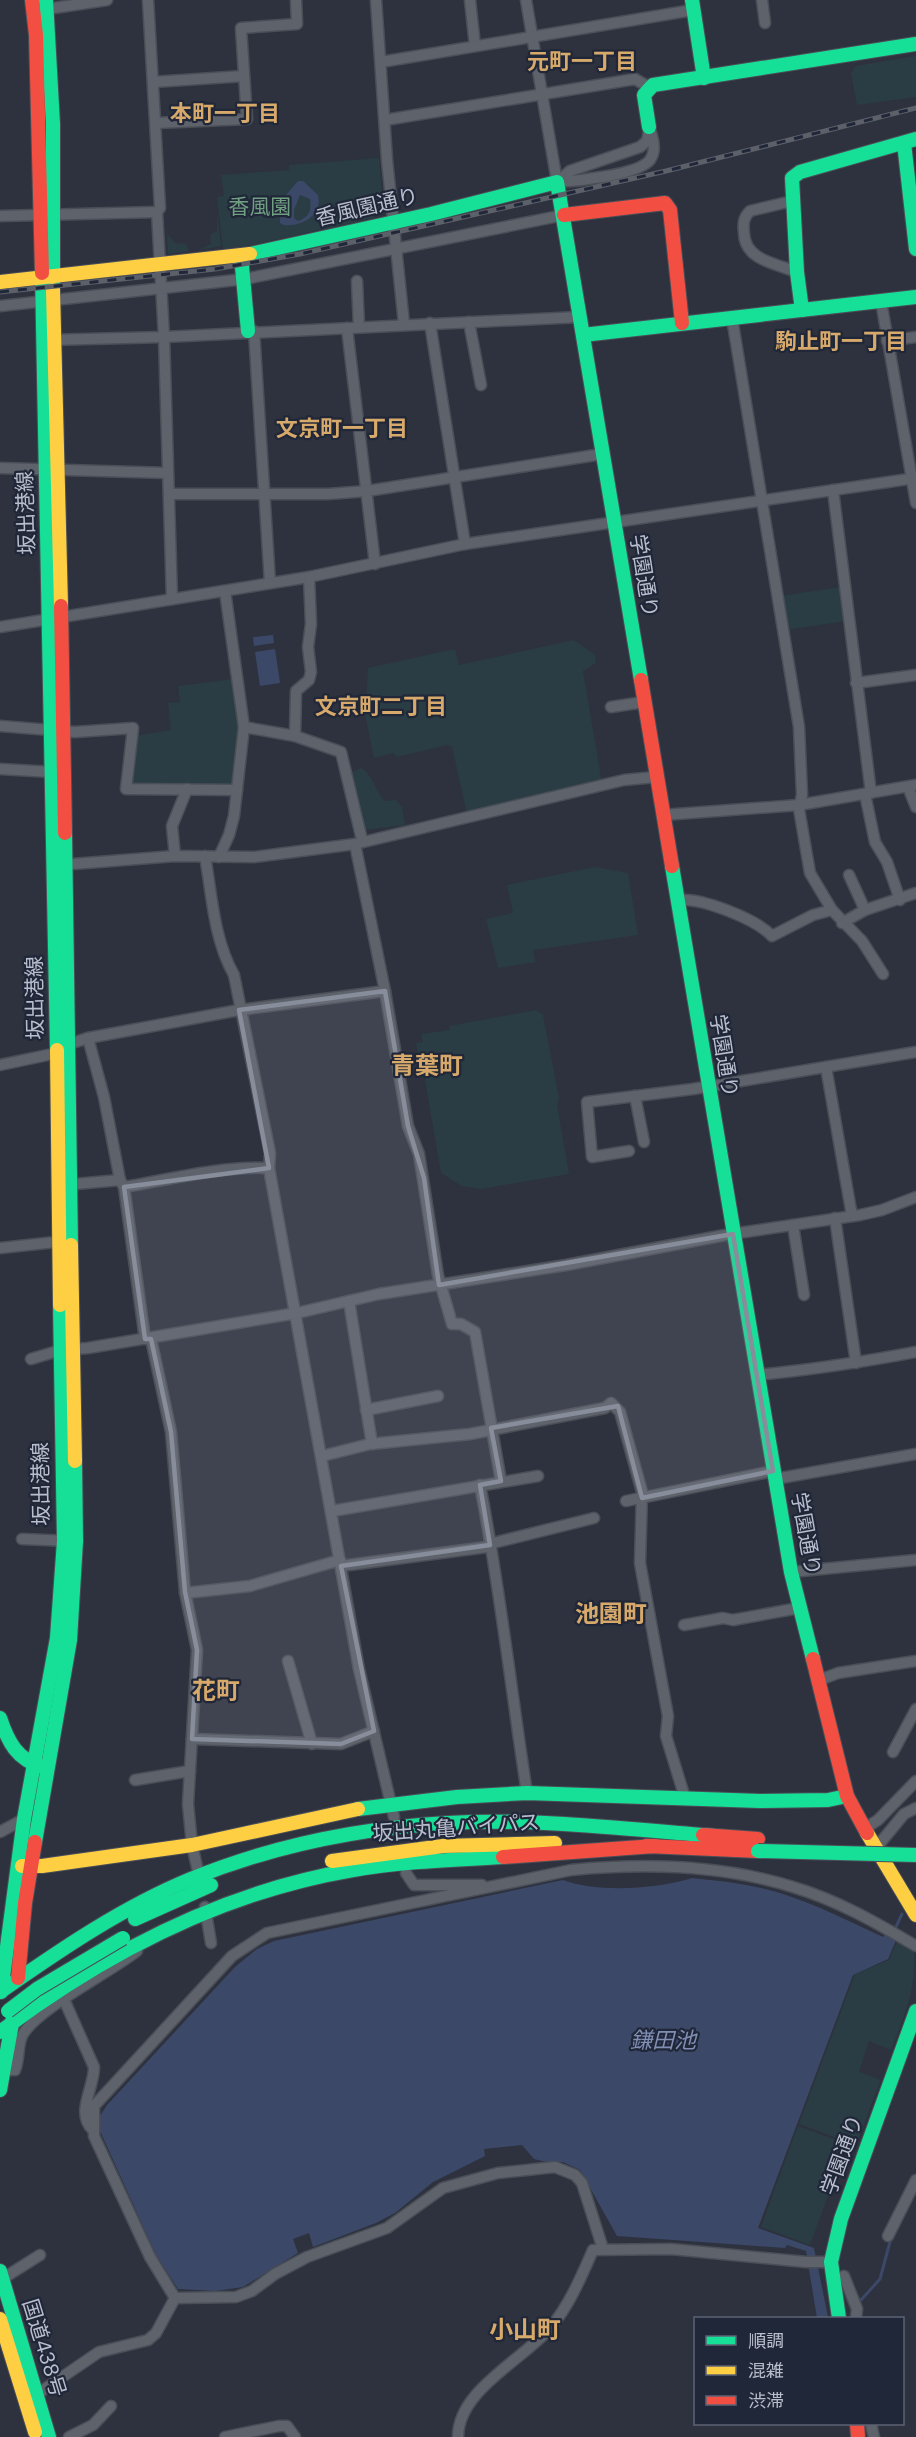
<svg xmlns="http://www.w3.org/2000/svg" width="916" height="2437" font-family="'DM Sans','Noto Sans JP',sans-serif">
<rect width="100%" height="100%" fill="#2d323e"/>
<g fill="#2a3c44">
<path d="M916,56V97L857,105L851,73L856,66Z"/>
<path d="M379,158L383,203L373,218L252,245L223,249L217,197L224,196L221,175L289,170V165Z"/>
<path d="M217,211L221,246L199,250L211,244L210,235L217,231Z"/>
<path d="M167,233L175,243L186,244L189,251L168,254Z"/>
<path d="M841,587L846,621L785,630L780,596Z"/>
<path d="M574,640L595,655L596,663L583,671L602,783L467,814L452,747L448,745L396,757L394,753L374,758L364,709L366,705L368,668L455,649L459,665Z"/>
<path d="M234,679L241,728L235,785L131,786L134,736L171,730L168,703L180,702L178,686Z"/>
<path d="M361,768C374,776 374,790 385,801L396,800L402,807L405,825L364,830L351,773Z"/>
<path d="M595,867L628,873L638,935L533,950L535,962L498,968L486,919L513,913L507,885Z"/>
<path d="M536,1010L543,1015L559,1098L557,1105L569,1174L481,1189L462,1186L441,1173L422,1062L419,1060L416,1043L423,1042L421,1034L450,1030L449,1026Z"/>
<path d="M898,1940L914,1949C916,1990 906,2012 891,2050L869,2041L859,2072L879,2079L880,2082L856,2145L799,2124L855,1974L889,1960Z"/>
<path d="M798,2126L847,2144L810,2245L761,2227Z"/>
</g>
<g fill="#3c4868" fill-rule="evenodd">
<path d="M298,181H303L318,195C323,215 302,227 284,225L280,223V216L283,213L280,202ZM300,195L310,199C312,211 309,217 298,221L294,218V210Z"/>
<path d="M273,635L274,643L254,646L253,637Z"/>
<path d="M275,649L280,683L260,686L255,652Z"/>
<path d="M692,1878C721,1881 751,1884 780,1893C815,1904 849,1921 883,1937L887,1932L897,1938L888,1959L853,1975L758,2228L814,2248L828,2317L817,2318L806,2251L787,2245L785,2248L617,2236L580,2170L563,2162H546L534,2159L522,2145L484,2149L485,2156L433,2182L395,2213L376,2223L313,2247L309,2233L293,2239L298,2253L243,2287L215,2291L178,2289L156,2255L96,2122L107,2105L235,1967L257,1949L274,1941L563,1880C597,1893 657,1889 692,1878Z"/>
</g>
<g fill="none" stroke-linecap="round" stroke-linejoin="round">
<g stroke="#3c4868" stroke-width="3">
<path d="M895,1929L902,1914"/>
<path d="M861,2300L880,2279L891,2238"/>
</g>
<defs>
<g id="street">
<path d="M148,0L160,208L157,212L164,337L172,599"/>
<path d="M376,0L387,160L404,324"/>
<path d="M470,0L475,46"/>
<path d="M526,0L557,182"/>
<path d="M762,0L765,23"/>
<path d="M47,9L107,0"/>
<path d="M381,62L693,10"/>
<path d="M153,82L244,76"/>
<path d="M385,120L635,79L649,87"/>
<path d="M156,123L247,119L241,28L297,24L296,0"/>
<path d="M557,182C577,181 638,175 650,160C657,150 653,138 649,127"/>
<path d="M557,182L570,171L640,147L647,141L649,131"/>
<path d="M792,201L750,211C743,218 743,224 744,233C745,260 774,263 797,272"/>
<path d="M0,216L157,212"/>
<path d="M357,281L359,327"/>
<path d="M881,301L916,503"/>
<path d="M0,306L245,279L564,215"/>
<path d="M732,318L799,727L802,795L799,809L810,873L832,910L862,941L883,974"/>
<path d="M469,322L481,385"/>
<path d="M430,323L465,544"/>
<path d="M347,328L375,564"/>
<path d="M254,331L270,583"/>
<path d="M48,340L164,337L579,317"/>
<path d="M887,341L916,337"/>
<path d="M0,468L168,473"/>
<path d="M833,490L871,793"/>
<path d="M169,494H328L367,491L602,454"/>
<path d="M0,627L309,577L465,544L916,478"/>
<path d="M856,683L916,675"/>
<path d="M611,707L644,702"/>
<path d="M0,726L75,732L133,728L126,789L237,790"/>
<path d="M244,727L295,736L341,752L362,840"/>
<path d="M295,736L296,691L309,680L311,672L308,647L311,624L309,577"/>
<path d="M0,769L52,772"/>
<path d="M908,787L916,807"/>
<path d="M865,794L875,842L887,862L900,900"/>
<path d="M663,815L799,805L916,785"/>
<path d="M175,856L172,826L187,789"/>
<path d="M205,856C212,896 214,940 234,975L270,1153L269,1168L359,1669L394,1817"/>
<path d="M219,857L229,835L234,816L244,727L225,591"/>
<path d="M60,865L175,856L254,857L355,844L624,780L656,777"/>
<path d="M849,875L865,910"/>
<path d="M677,900C701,897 756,919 772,936L813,915L832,910"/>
<path d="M842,923L865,910L916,893"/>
<path d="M385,991L408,1126L419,1154L438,1275L452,1324H461L475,1332L501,1481"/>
<path d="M88,1038L104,1097L120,1180L124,1187L145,1339"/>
<path d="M0,1065L57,1053L69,1044L88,1038L239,1010L385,991L355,844"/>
<path d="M826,1067L852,1216"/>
<path d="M635,1096L644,1142"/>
<path d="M629,1151L592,1157L587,1102L693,1089L916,1052"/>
<path d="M64,1185L120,1180"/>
<path d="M124,1187C171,1179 221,1166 269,1168"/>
<path d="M835,1218L856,1363"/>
<path d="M793,1225L804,1295"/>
<path d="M0,1248L65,1241"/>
<path d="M349,1301L372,1444"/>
<path d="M151,1339L171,1432L185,1592L197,1650L188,1804L192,1845L200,1880"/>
<path d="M31,1359L61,1350L88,1348L297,1313L379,1294L566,1265L725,1235L860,1215L882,1210L916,1197"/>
<path d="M757,1375C811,1370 863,1362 916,1352"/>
<path d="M366,1410L438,1396"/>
<path d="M322,1456L370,1444L470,1434L605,1408L611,1403L620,1412L642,1492L640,1563L668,1716L666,1736L685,1798"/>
<path d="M775,1479L916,1454"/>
<path d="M480,1485C500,1587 511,1690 527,1793"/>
<path d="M626,1501L773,1471"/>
<path d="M332,1511L538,1476"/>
<path d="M22,1539L69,1541"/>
<path d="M341,1566L487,1547L493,1543L594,1518"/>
<path d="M791,1572L916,1560"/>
<path d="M185,1593L250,1586L340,1560"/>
<path d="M684,1625L723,1618L733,1620L799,1608"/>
<path d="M288,1661L312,1744"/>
<path d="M817,1681L838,1673L916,1661"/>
<path d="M192,1739L341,1744L374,1731"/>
<path d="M893,1752L916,1709"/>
<path d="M135,1780L190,1771"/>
<path d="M864,1829L878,1820L916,1781"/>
<path d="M0,1832L26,1818"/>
<path d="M876,1848L904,1814L916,1808"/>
<path d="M406,1873L414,1885H482"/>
<path d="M205,1907L211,1943"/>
<path d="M62,1995L94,2067C94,2089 75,2113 93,2130"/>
<path d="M0,2070H15C20,2058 17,2044 23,2034C40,2007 109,1973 137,1951"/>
<path d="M888,2236L916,2180"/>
<path d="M844,2276L857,2309L856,2318"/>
<path d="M2,2279L40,2255"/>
<path d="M175,2298L150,2257L94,2136V2106L232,1956L267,1933L571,1870C643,1863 723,1865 793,1887C837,1900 877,1923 916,1946"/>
<path d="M33,2397L99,2352L148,2340L156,2333L175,2298L236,2297L252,2291L275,2274L307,2257L387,2228L443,2188L498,2173L555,2167L575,2175L582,2183L603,2249"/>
<path d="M871,2424L874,2437"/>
<path d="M69,2437L93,2425L111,2406"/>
<path d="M225,2437L279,2426H287L295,2437"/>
<path d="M458,2437C458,2390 523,2360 551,2327C570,2304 581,2277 593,2250L671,2249L806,2262H831"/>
</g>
<g id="fast">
<path d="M46,0L53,124V290"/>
<path d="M692,0L704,78"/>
<path d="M649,127L644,95L653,85L916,44"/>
<path d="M904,143L916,249"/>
<path d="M250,254L431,214L557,182L641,680"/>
<path d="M241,256L248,331"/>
<path d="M42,273L57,1050"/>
<path d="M802,310L797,272L792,178L800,172L916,139"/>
<path d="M583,335L916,297"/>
<path d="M65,833L71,1245"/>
<path d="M672,866L791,1572L813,1659"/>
<path d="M0,1718C8,1742 17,1760 43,1767"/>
<path d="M358,1809L457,1797L527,1793L760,1801L828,1800L847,1796"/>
<path d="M35,1842L70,1640L76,1541L75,1461"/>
<path d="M135,1919L211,1885"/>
<path d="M0,1992C60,1950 123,1907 191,1879C272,1846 361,1828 448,1823C537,1818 626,1829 715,1836"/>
<path d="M1,1992L24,1819L57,1638L64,1541L60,1305"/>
<path d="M0,2032C105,1953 222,1892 353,1870C403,1861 453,1860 503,1857"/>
<path d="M0,2090L13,2018"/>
<path d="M0,2271L49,2437"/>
<path d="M839,2318L831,2262L841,2219L916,2011"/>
</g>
<g id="slow">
<path d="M0,282L250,254"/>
<path d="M53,290L61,606"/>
<path d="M57,1050L60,1305"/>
<path d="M71,1245L75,1461"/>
<path d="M867,1833L916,1915"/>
<path d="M332,1861L443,1846L555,1843"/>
<path d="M22,1866H42L192,1845L358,1809"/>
<path d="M0,2319L35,2432"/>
</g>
<g id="jam">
<path d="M32,0L36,35L42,273"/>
<path d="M564,215L665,203L670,210L682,323"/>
<path d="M61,606L65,833"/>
<path d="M641,680L672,866"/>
<path d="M813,1659L847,1796L867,1833"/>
<path d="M703,1835L758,1839"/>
<path d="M646,1846L758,1851"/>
<path d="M503,1857L655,1846"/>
<path d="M18,1978L25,1903L35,1842"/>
<path d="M857,2424L858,2437"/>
</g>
</defs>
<use href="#street" stroke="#4a4e57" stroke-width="13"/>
<use href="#fast" stroke="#4a4e57" stroke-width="16"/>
<use href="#slow" stroke="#4a4e57" stroke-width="16"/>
<use href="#jam" stroke="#4a4e57" stroke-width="16"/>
<use href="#street" stroke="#5e626b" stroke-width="10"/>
<use href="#fast" stroke="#16e098" stroke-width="14"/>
<use href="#slow" stroke="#ffcf43" stroke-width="14"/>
<use href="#jam" stroke="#f24e42" stroke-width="14"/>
<defs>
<path id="rail" d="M0,292L215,269L300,254L666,171L916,108"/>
</defs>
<use href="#rail" stroke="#5c6069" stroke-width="5"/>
<use href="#rail" stroke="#202739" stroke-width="3" stroke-dasharray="9" stroke-linecap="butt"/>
<defs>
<g id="fast-bridge">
<path d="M758,1851L916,1855"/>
<path d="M8,2011L37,1989L123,1938"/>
</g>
</defs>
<use href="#fast-bridge" stroke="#4a4e59" stroke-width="16" stroke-linecap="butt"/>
<use href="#fast-bridge" stroke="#16e098" stroke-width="14"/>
</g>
<path fill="#888d9b" fill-opacity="0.2" stroke="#888d9b" stroke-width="4.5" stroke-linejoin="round" d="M385,991L408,1126L424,1178L439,1285L733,1234L773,1471L642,1498L618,1406L491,1428L501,1481L480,1485L490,1545L341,1566L374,1731L341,1744L192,1739L197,1650L185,1592L171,1432L151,1339H145L124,1187L269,1168L239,1010Z"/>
<g text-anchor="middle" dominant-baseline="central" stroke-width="4.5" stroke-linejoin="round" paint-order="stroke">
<g font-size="21" fill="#709e81" stroke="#202739">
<text x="260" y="207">香風園</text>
</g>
<g font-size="21" fill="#b9becd" stroke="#202739">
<text transform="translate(367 207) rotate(-13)">香風園通り</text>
<text transform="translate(26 513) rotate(-92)">坂出港線</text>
<text transform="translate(644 576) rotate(81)">学園通り</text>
<text transform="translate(35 998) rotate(-91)">坂出港線</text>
<text transform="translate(724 1056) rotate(81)">学園通り</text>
<text transform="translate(41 1484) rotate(-91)">坂出港線</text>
<text transform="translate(806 1534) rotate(80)">学園通り</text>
<text transform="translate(456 1828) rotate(-4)">坂出丸亀バイパス</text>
<text transform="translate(842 2155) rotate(-70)">学園通り</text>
<text transform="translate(44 2348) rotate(73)">国道438号</text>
</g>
<g font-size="22" font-weight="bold" fill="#d7a96a" stroke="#202739">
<text x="582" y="61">元町一丁目</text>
<text x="225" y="113">本町一丁目</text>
<text x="841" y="341">駒止町一丁目</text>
<text x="342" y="428">文京町一丁目</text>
<text x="381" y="706">文京町二丁目</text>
</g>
<g font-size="22" font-style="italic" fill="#808eb3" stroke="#202739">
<text x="663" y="2040">鎌田池</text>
</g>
<g font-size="24" font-weight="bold" fill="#d7a96a" stroke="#202739">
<text x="427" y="1065">青葉町</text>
<text x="611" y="1613">池園町</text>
<text x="216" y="1690">花町</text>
<text x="525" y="2329">小山町</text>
</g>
</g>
<rect x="694" y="2317" width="210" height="108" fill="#202739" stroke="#5d6374" stroke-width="1.5"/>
<rect x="706" y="2336" width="30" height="9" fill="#16e098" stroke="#5d6374" stroke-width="1.5"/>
<text x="748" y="2347" font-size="18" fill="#b9becd">順調</text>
<rect x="706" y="2366" width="30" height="9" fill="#ffcf43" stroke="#5d6374" stroke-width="1.5"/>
<text x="748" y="2377" font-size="18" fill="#b9becd">混雑</text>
<rect x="706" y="2396" width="30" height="9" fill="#f24e42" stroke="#5d6374" stroke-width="1.5"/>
<text x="748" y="2407" font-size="18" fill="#b9becd">渋滞</text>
</svg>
